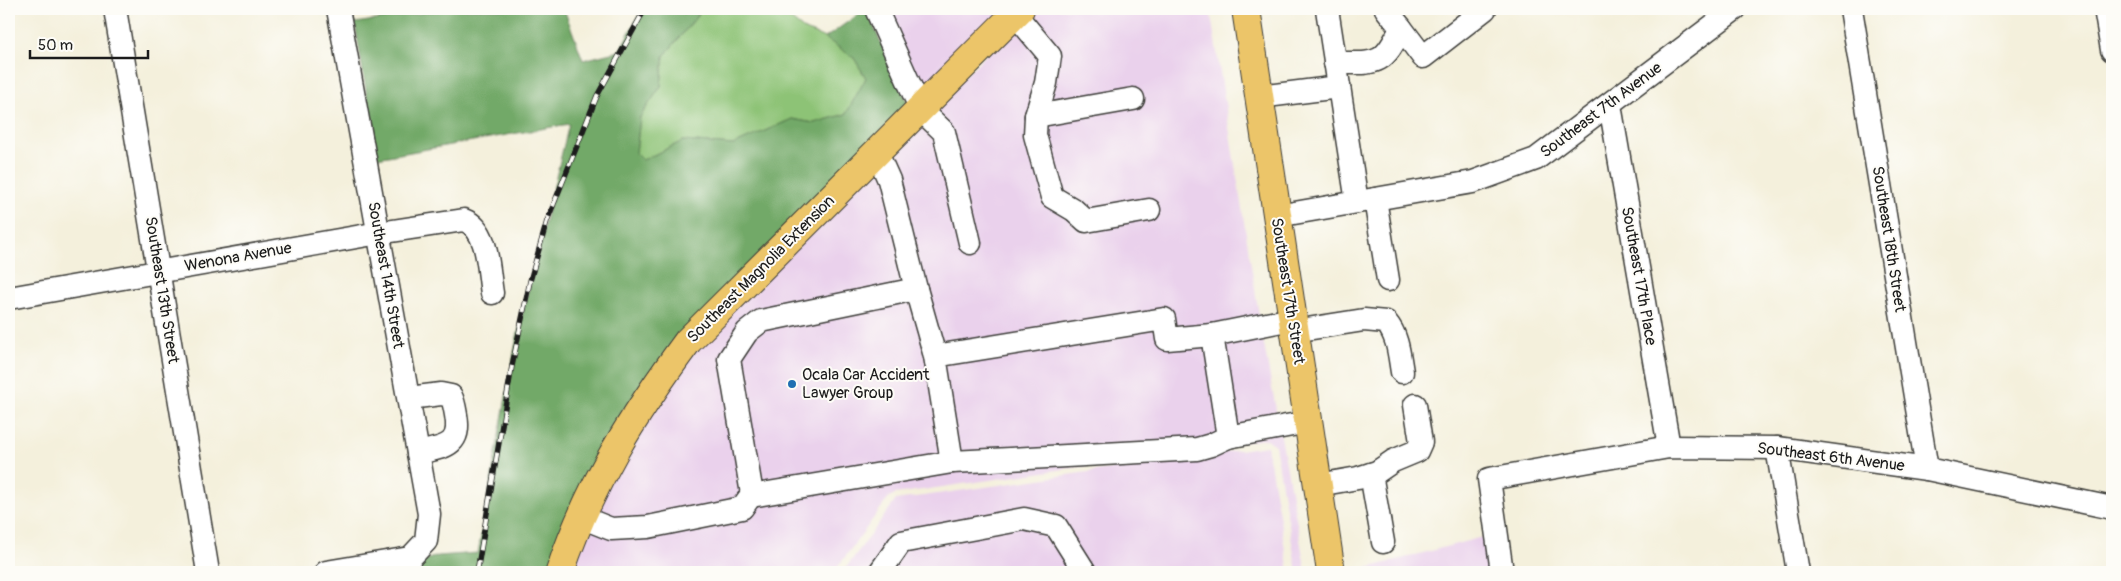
<svg xmlns="http://www.w3.org/2000/svg" width="2121" height="581" font-family="Pangolin,sans-serif">
<rect width="100%" height="100%" fill="#fdfcf7"/>
<filter id="ink" filterUnits="userSpaceOnUse"><feTurbulence type="fractalNoise" baseFrequency=".02" numOctaves="2"/><feDisplacementMap in="SourceGraphic" scale="10" xChannelSelector="R" yChannelSelector="G"/><feConvolveMatrix kernelMatrix="1 2 1 2 8 2 1 2 1" color-interpolation-filters="sRGB"/></filter>
<filter id="wash" filterUnits="userSpaceOnUse"><feTurbulence type="fractalNoise" baseFrequency=".0096" numOctaves="4" result="noise"/><feDisplacementMap in="SourceGraphic" scale="20" xChannelSelector="R" yChannelSelector="G"/><feGaussianBlur stdDeviation="1.12" result="paint"/><feColorMatrix in="noise" values="0 0 0 0 0 0 0 0 0 0 0 0 0 0 0 0 0 1.4 0 .05"/><feComposite in="paint" operator="in"/></filter>
<g filter="url(#wash)">
<rect width="100%" height="100%" fill="#f4f0dc"/>
<g fill="#ead1ec">
<path d="M886,9H1008L924,95Z"/>
<path d="M1032,9H1210L1262,334L1306,572H1297L1275,445L1266,439L895,494L889,497L834,572H569L610,475L695,346Z"/>
<path d="M1267,446L1289,572H843L896,500Z"/>
<path d="M1486,536L1499,572H1361L1360,570Z"/>
</g>
<path fill="#8dc376" stroke="#547049" d="M703,9H778L803,29L830,40L854,58L866,78L846,114L814,123L792,119L733,145L683,141L643,160L636,153L640,117L661,86L664,56Z"/>
<path fill="#72a967" stroke="#476242" d="M447,9H564L583,60L619,51L642,9H703L664,56L661,86L640,117L636,153L643,160L683,141L733,145L792,119L814,123L846,114L866,78L854,58L825,38L866,9L908,104L680,337L551,572H393V569L438,556L478,553L517,336L569,124L377,158L355,23Z"/>
</g>
<g filter="url(#ink)">
<g fill="none" stroke-linecap="round" stroke-linejoin="round">
<defs>
<g id="minor">
<path d="M115,9L208,572"/>
<path d="M876,9L921,110L944,132L970,243"/>
<path d="M1327,9L1357,202"/>
<path d="M1851,9L1927,469"/>
<path d="M2105,9L2112,50"/>
<path d="M1015,14L1050,56L1046,83L1036,116L1035,135L1052,197L1074,210L1086,221L1149,210"/>
<path d="M1401,28L1423,57L1485,9"/>
<path d="M1335,63C1376,63 1383,67 1401,28L1386,9"/>
<path d="M1259,97L1339,87"/>
<path d="M1610,105L1669,447"/>
<path d="M1036,116L1133,99"/>
<path d="M877,153L889,180L916,289L761,321L747,332L729,359L752,494L757,495L952,462L935,356L1164,319L1167,339L1212,335"/>
<path d="M1375,199L1388,280"/>
<path d="M1277,216L1473,182L1536,159L1735,9"/>
<path d="M916,289L935,356"/>
<path d="M9,298L379,233L464,220C489,229 488,270 492,293"/>
<path d="M1292,319L1212,335L1228,437L1308,422"/>
<path d="M1294,331L1364,320L1386,322C1398,336 1399,354 1402,372"/>
<path d="M409,398L441,394L451,396C454,402 455,409 456,415C462,447 443,447 418,453"/>
<path d="M1777,448L1798,572"/>
<path d="M952,462L1197,449L1211,445L1228,437"/>
<path d="M1371,474L1383,542"/>
<path d="M1318,485L1358,478L1377,472L1393,461L1417,451L1421,442L1415,405"/>
<path d="M581,517L611,529L648,527L742,508L752,494"/>
<path d="M326,572L410,558L426,541L429,514L338,9"/>
<path d="M880,572L901,542L1024,519L1056,526L1085,572"/>
<path d="M1502,572L1489,479L1669,447L1777,448L1927,469L2112,508"/>
</g>
<g id="major">
<path d="M1246,9L1331,572"/>
<path d="M560,572C589,485 634,414 688,341L1020,9"/>
</g>
</defs>
<use href="#minor" stroke="#3c3c39" stroke-width="25"/>
<use href="#major" stroke="#3c3c39" stroke-width="30"/>
<use href="#minor" stroke="#fff" stroke-width="22"/>
<use href="#major" stroke="#ecc569" stroke-width="28"/>
<defs>
<path id="rail" d="M477,572L512,366L530,281L547,221L597,96L645,9"/>
</defs>
<use href="#rail" stroke="#1c1c1c" stroke-width="5.5"/>
<use href="#rail" stroke="#fdfcf7" stroke-width="4" stroke-dasharray="11" stroke-linecap="butt"/>
</g>
</g>
<circle fill="#1f6fb2" stroke="#fdfcf7" stroke-width="2" cx="792" cy="384" r="5"/>
<g text-anchor="middle" dominant-baseline="central" stroke-width="4" stroke-linejoin="round" paint-order="stroke">
<g font-size="16" fill="#1c1c1c" stroke="#fdfcf7">
<text transform="translate(1601 110) rotate(-37)">Southeast 7th Avenue</text>
<text transform="translate(1889 239) rotate(81)">Southeast 18th Street</text>
<text transform="translate(238 257) rotate(-10)">Wenona Avenue</text>
<text transform="translate(761 269) rotate(-45)">Southeast Magnolia Extension</text>
<text transform="translate(386 275) rotate(80)">Southeast 14th Street</text>
<text transform="translate(1639 276) rotate(80)">Southeast 17th Place</text>
<text transform="translate(162 290) rotate(81)">Southeast 13th Street</text>
<text transform="translate(1288 291) rotate(81)">Southeast 17th Street</text>
<text transform="translate(1831 457) rotate(7)">Southeast 6th Avenue</text>
</g>
<g font-size="16" fill="#1c1c1c" stroke="#fdfcf7" text-anchor="start">
<text x="802" y="375">Ocala Car Accident<tspan x="802" dy="18">Lawyer Group</tspan></text>
</g>
</g>
<rect width="2121" height="581" fill="none" stroke="#fdfcf7" stroke-width="30"/>
<path d="M30 50v8h118v-8" fill="none" stroke="#1c1c1c" stroke-width="2.5"/>
<text x="38" y="50" font-size="15" fill="#1c1c1c" stroke="#fdfcf7" stroke-width="4" paint-order="stroke">50 m</text>
</svg>
